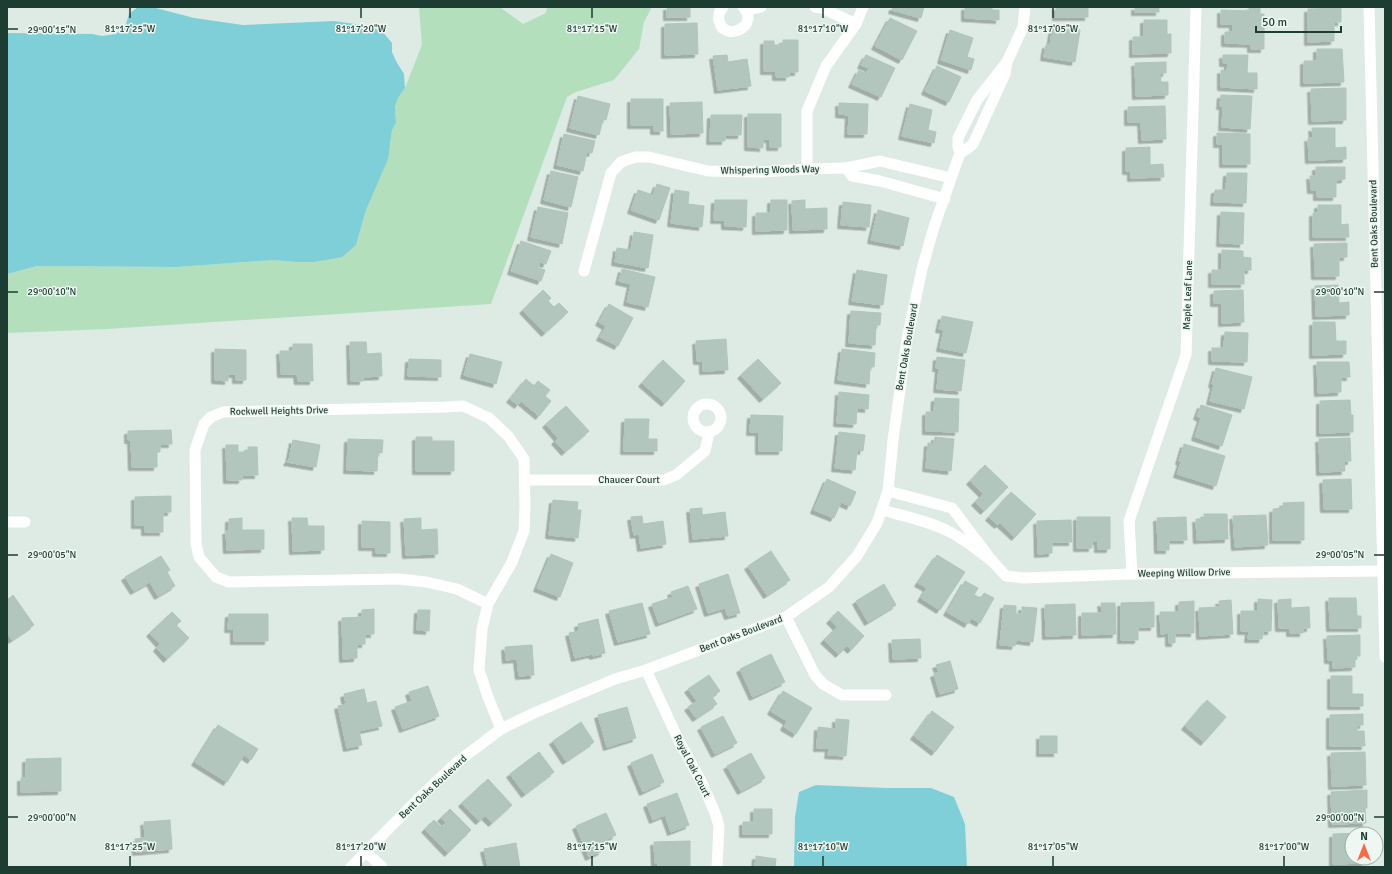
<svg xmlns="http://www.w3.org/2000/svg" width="1392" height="874" font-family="Signika,sans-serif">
<defs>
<filter id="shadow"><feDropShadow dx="-3.5" dy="3.5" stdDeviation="0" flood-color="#0004"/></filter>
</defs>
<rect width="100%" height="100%" fill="#ddebe4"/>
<path fill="#b3dfbc" d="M419,7H500L523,24L546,13L547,7H652L644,22L639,49L614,80L576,92L567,97L491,304L107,329L7,333V274L37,266L177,267L274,260L295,262L356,245L366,210L390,145L392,130L396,123L395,108L398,98L405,88L422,45Z"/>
<g fill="#7ecfd7">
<path d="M138,7H152L194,18L243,25L334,21L362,25L382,31L392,43V52L396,61L404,74L405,88L398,98L395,107L396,123L392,130L388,159L366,210L356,245L342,257L314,262H295L274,260L177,267L37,266L7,274V33L92,34L102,36L116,34L126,24L129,14Z"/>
<path d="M816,785L886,788H931L954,797L965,824L967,867H794L795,817L799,792Z"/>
</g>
<g fill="#b2c6bd" stroke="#afc5bb" filter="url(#shadow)">
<rect x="667" y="7" width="23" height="10"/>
<path d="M893,7H924L921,18L892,10Z"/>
<path d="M965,7H992V10H999V20L965,18Z"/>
<rect x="1056" y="7" width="32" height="10"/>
<rect x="1135" y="7" width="24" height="5"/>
<path d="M1249,7H1260V14H1264V49H1251V44L1225,43V32H1233V24H1221V10L1249,11Z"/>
<path d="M1341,8V22H1334V41L1308,42V9Z"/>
<path d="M890,18L917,31L902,60L875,46Z"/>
<path d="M1144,20H1167V34H1171V53L1133,54V37H1144Z"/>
<path d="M697,23L698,54L665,55V24Z"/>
<path d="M1053,26L1080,30L1075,62L1044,57L1046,45H1050Z"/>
<path d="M950,30L973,38L967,57L974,59L971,70L941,60Z"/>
<path d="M783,40H798V72H789V77H776V71H764V41H774V45H783Z"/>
<path d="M1317,49H1342L1344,82L1304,83V61H1317Z"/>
<path d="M727,55L728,62L747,59L751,86L718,90L713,56Z"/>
<path d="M866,55L895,68L881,97L852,84L859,70L866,74L869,68L861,65Z"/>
<path d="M1223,55H1248L1247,73H1257V89L1221,87V70L1227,71L1228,63H1223Z"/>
<path d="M1166,62V73H1160L1161,82H1168V95L1136,96L1135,63Z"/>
<path d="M937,66L961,77L949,102L925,91Z"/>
<path d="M1346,88V120L1312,121L1311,89Z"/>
<path d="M1221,95L1252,96L1250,129L1222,127L1223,106H1220Z"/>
<path d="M578,96L610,104L606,120L603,119L599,135L570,128Z"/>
<path d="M631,99H663V131H654V125H631Z"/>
<path d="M702,102L703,133L671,134L670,103Z"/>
<path d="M839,103L868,104L867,134H848L849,115L839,114Z"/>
<path d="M910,104L932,110L928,130L936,132L934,143L902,136Z"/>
<path d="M1165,106L1166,139L1142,140L1141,122H1128V107Z"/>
<path d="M748,114H781V147H770V139H763V148L748,147Z"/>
<path d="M711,115H742L741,135H725V141H710Z"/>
<path d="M1312,128H1335V148L1346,147V159L1309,160L1308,138H1313Z"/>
<path d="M1217,133L1250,134V164H1223V144H1217Z"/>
<path d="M564,134L595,141L592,153L587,152L583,171L557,165Z"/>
<path d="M1150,147V165L1163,164L1164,177L1131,178V171H1126V148Z"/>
<path d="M1316,167H1345V179L1336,180V197H1317V190H1311L1310,176H1316Z"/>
<path d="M551,171L578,177L571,207L544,200Z"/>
<path d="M1227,173H1247L1246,203L1214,202L1215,190H1226Z"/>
<path d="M657,184L670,188L659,220L631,210L638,190L653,195Z"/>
<path d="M675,190L689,192L688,204L704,206L702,227L671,223Z"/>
<path d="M715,200H747L746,227L725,226V220H714Z"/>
<path d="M771,200H787V230L756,231V213H771Z"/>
<path d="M805,200V209L827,208V229L793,230L792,201Z"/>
<path d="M843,202L871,205L869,227L841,225Z"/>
<path d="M1318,205H1341V225L1348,224L1349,237H1313V213H1318Z"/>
<path d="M538,207L568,213L562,244L531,237Z"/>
<path d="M878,210L909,218L903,246L871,240Z"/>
<path d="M1221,212L1244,213L1243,244L1220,243Z"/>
<path d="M634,232L653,235L648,268L615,262L617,248L631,250Z"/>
<path d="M521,241L551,251L546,264L540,262L538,268L545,270L541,281L511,271Z"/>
<path d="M1347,243V257H1339V276H1315L1314,244Z"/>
<path d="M1222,250L1243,251V257L1251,258V270H1244V284H1212V270H1222Z"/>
<path d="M622,269L655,277L648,307L627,302L631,284L619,281Z"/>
<path d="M857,270L887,275L883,305L852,301Z"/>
<path d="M1338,285L1339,303L1349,302V315L1316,316L1315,286Z"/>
<path d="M543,290L551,298L548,301L554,307L559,303L568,312L545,333L523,310Z"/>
<path d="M1243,290L1244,322L1222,323V303H1214V291Z"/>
<path d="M609,304L633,318L618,346L600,337L606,326L599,322Z"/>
<path d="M851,311L881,313L880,325H876L875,345L849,343Z"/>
<path d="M942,316L973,322L966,353L940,348L944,330L939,329Z"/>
<path d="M1313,322H1335L1336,341H1346V354L1313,355Z"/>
<path d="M1225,332L1248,333L1247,362L1212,361V348H1224Z"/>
<path d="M726,339L728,370L703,371V361H697L696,341Z"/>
<path d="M350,342H366L367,354L381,353L382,376L363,377V381H351Z"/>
<path d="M293,344H312L313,381H298L297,374H281L280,351H293Z"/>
<path d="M215,349L246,350V380H236V374H228V381L215,380Z"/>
<path d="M842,349L875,353L874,367H870L869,384L838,380Z"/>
<path d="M470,354L502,362L496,384L464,375Z"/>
<path d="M937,357L965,360L961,391L937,389L939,368H936Z"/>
<path d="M409,359L441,360V377L408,376Z"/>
<path d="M758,359L781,383L763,399L741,375Z"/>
<path d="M663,360L685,381L665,403L642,383Z"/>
<path d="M1317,362H1349L1350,377H1341V392L1318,393Z"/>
<path d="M1216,368L1252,377L1244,409L1210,401L1214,385L1212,384Z"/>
<path d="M526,379L534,386L538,381L550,390L545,396L551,401L539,416L521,401L518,405L510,399Z"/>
<path d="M839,392L869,395L868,409L857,408L856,424L837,423Z"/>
<path d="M935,398L959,399L958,432L926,431V412H934Z"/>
<path d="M1350,400L1351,415H1353V432L1320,433V401Z"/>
<path d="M1201,405L1232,415L1222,446L1195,437L1201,418L1197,416Z"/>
<path d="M566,406L589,431L565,452L555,441L558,438L546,424Z"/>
<path d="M751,415L783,416L782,451H759V432H750Z"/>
<path d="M625,419H649L648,439H657V451H624Z"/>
<path d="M171,430L172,444H160V452H157V467H132L131,440H128V431Z"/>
<path d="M839,432L865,435L863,451L857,450L855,470L835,468Z"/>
<path d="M416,437H432V441H454V471H416Z"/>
<path d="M935,437L954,439L951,471L926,468L928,443L934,444Z"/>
<path d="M1350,438L1351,461H1344L1345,471L1320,472L1319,439Z"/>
<path d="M348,439L383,440L382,453L378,452L377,471L347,470Z"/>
<path d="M293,440L320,445L316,467L287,462L288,460H289Z"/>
<path d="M1184,444L1225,456L1216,486L1177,474L1181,462L1179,461Z"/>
<path d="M226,445H238V452H248V447H257L258,475H242V480H227Z"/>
<path d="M985,465L1008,487L984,511L975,502L983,494L970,481Z"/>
<path d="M827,479L856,492L850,506L841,502L834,518L814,510Z"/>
<path d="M1351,479L1352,509H1324L1323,480Z"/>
<path d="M1011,492L1036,514L1015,537L1000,523L998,525L989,517Z"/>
<path d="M171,496V512H163V532H145V525H135V497Z"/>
<path d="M553,500L578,502L577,510H581L578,538L549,535Z"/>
<path d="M1304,502V540H1273V509L1284,508L1283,503Z"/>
<path d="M702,508V515L725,512L728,536L693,539L690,509Z"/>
<path d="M1204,514H1227L1228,539L1197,540L1196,519H1204Z"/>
<path d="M1266,515L1268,545L1235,547L1233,516Z"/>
<path d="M642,516L643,524L663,521L666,544L641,548L639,534L634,535L631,517Z"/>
<path d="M1077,517H1110V549H1098V541H1092V548H1077Z"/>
<path d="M1186,517L1187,540H1169V550H1158L1157,518Z"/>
<path d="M242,518V530H264V549L227,550L226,531H229V519Z"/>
<path d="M292,518H307L308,526H324V550L293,551Z"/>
<path d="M421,518V530L437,529L438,554L406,555L404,519Z"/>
<path d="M1071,520L1072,542H1052V553L1038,554L1037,521Z"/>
<path d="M362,521L390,522V553H376V547H362Z"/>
<path d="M771,551L790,580L767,595L748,566Z"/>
<path d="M551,554L573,563L560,597L537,588Z"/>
<path d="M937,555L965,572L940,610L921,598L927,588L918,583Z"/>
<path d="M161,556L170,570L167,572L175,586L158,596L150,582L134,591L125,577Z"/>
<path d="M728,574L740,613L728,616L725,608L708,613L699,584Z"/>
<path d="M965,581L978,588L974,595L981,598L984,593L994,598L980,623L971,618L968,624L947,612Z"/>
<path d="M884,584L896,605L868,622L856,601Z"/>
<path d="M688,586L697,609L659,623L652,604L673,597L671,592Z"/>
<path d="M13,595L34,625L12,640L7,632V600Z"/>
<path d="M1329,598H1356L1357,616H1361V628H1330Z"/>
<path d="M1258,599L1272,600L1271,631H1263L1262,639H1248L1249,631H1241V611H1258Z"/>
<path d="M1291,599V608L1309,607L1310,628H1303V633H1290V628H1279L1278,600Z"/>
<path d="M1231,600L1233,634L1200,636L1199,608L1220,607L1219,601Z"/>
<path d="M1194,601V633H1175V643H1169V633L1161,634L1160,612H1179V602Z"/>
<path d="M1154,602V627H1138V640H1121V603Z"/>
<path d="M642,603L650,634L618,642L609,611Z"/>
<path d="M1101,603H1115L1116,634L1082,635V613H1102Z"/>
<path d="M1075,604L1076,635L1046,636L1045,605Z"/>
<path d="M1004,605L1016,606V614H1022V607L1037,608L1033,642L1016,640L1015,646L1000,645Z"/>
<path d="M374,609V634H365V644H357V658L343,659L342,618L362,617V610Z"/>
<path d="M418,610H430L429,631L417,630Z"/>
<path d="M838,611L864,636L851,650L847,646L839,654L824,640L837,627L830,620Z"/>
<path d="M172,612L181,621L176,625L189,638L167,659L157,648L160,644L150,633Z"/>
<path d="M229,614H268V641H234V629H228Z"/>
<path d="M598,619L605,653L593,656L592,654L575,658L569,633L579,631L578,624Z"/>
<path d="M1360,635V656H1355V667L1333,668V660H1328L1327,636Z"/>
<path d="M920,639L921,658L893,659L892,640Z"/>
<path d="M532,645L534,675L519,676L517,659L506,660L505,647Z"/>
<path d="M771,654L785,682L753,697L740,669Z"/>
<path d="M950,661L958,689L940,694L934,674L939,672L936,665Z"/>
<path d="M709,675L720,691L712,697L717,704L696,718L688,707L697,701L688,689Z"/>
<path d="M1331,676H1352V694H1363V706H1331Z"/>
<path d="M428,686L439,716L403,729L395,707L412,701L409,692Z"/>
<path d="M364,689L367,703L376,701L382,726L359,731L362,745L347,748L338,706L346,704L344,694Z"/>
<path d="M783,691L812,708L796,734L784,727L787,721L771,711Z"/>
<path d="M1207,700L1226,717L1204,742L1185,726Z"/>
<path d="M627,707L636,738L607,747L598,715Z"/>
<path d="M932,711L954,727L935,752L914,736Z"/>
<path d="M1363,714V725H1357V731H1364L1365,746H1330V715Z"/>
<path d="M723,716L737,743L715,754L701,727Z"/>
<path d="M836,719L849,720L846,756L828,755L829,748H817L818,727L836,729Z"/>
<path d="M581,722L594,742L566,761L553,741Z"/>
<path d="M218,725L258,749L251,760L244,755L227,782L195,762Z"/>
<rect x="1040" y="736" width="17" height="17"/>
<path d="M539,752L554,772L525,794L510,774Z"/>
<path d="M1365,752L1366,785L1332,786L1331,753Z"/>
<path d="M751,753L765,778L741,791L727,766Z"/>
<path d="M652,754L664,782L643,792L631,763Z"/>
<path d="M61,758V791L21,792V778H26V759Z"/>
<path d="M488,779L512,805L492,823L485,816L479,821L462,803Z"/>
<path d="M1367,790V808H1365L1366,823L1332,824L1331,792Z"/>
<path d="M677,793L689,825L671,832L665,815L653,820L647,804Z"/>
<path d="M450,809L471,830L448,853L425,829L434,820L441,827L446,823L441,818Z"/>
<path d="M754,809H772V834H743V822H754Z"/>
<path d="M606,813L616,835L599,843L602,851L589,857L576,826Z"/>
<path d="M170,820L172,849L136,852L135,839L145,838L144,822Z"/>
<path d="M1364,833V834H1352V858H1365V863L1333,864V834Z"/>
<path d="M690,841V867H658V863H655L654,842Z"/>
<path d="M516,843L520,867H486L488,866L484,849Z"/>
<path d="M756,856L776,859L775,867H755Z"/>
</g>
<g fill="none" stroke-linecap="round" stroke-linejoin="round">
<g stroke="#fff" stroke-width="11">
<path d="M723,7C719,11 718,16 719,21C725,44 761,25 743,7"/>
<path d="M815,7L822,8L856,24"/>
<path d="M1369,7L1385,657"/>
<path d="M746,10L761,7"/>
<path d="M1007,62L1005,74L973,144L967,149L960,153L958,147V138L977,100L1007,62L1023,27L1025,7"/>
<path d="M807,169V111L826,66L856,24L863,7"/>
<path d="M945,199L880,181L852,176L846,168L880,161L951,178"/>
<path d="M584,271L611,173L621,162L635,157H649L708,171L762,172L807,169L846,168"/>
<circle cx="707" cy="418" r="14"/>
<path d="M525,480H664L676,475L705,451L709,433"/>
<path d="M882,510C904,516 929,521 950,532C965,540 979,551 993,562L952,508L888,491"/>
<path d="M7,522H25"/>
<path d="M993,562L1006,576L1024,578L1132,574L1382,571"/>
<path d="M1132,574L1129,521L1186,355L1196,7"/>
<path d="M488,604L457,589L426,582L399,579L229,582L216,577L199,557L196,543L195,450L204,424L211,417L223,412L445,407L463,406L489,418L509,437L524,459L525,506L524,531L512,562L488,604L482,629L479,670L488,697L501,729"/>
<path d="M786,617L815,675L823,684L842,695H886"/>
<path d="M646,670L679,741L702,783L715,813L719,826L717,867"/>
<path d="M366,852L382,867"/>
<path d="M351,867L420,797L456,763L501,729L534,713L615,679L646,670L786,617L829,587L857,556L877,523L888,491L893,440L907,339L922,269L934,227L960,153"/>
</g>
</g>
<path fill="none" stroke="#1d3c32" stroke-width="1.5" d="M130,8V18M361,8V18M592,8V18M823,8V18M1053,8V18M8,29H18M8,292H18M1374,292H1384M8,555H18M1374,555H1384M8,817H18M1374,817H1384M130,856V866M361,856V866M592,856V866M823,856V866M1053,856V866M1284,856V866"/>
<g text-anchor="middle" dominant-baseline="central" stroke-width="3" stroke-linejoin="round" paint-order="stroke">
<g font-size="10" fill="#1d3c32" stroke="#eef7f2">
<text transform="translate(770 170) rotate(-1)">Whispering Woods Way</text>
<text transform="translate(1374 224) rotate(-91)">Bent Oaks Boulevard</text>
<text transform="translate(1188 295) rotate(-88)">Maple Leaf Lane</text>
<text transform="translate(907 347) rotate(-80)">Bent Oaks Boulevard</text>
<text transform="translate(279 411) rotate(-1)">Rockwell Heights Drive</text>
<text x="629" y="480">Chaucer Court</text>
<text transform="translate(1184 573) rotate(-1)">Weeping Willow Drive</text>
<text transform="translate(741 634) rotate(-21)">Bent Oaks Boulevard</text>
<text transform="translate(692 766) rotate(63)">Royal Oak Court</text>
<text transform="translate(433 787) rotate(-43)">Bent Oaks Boulevard</text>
</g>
</g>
<g font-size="10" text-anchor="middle" fill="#1d3c32" stroke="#eef7f2" stroke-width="3" stroke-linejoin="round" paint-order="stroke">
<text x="130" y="32">81°17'25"W</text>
<text x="361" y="32">81°17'20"W</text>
<text x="592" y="32">81°17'15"W</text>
<text x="823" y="32">81°17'10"W</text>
<text x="1053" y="32">81°17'05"W</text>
<text x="52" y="33">29°00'15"N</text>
<text x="52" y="295">29°00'10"N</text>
<text x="1340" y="295">29°00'10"N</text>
<text x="52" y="558">29°00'05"N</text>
<text x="1340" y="558">29°00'05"N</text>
<text x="52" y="821">29°00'00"N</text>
<text x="1340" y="821">29°00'00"N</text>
<text x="130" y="850">81°17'25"W</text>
<text x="361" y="850">81°17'20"W</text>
<text x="592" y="850">81°17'15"W</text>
<text x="823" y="850">81°17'10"W</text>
<text x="1053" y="850">81°17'05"W</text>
<text x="1284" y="850">81°17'00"W</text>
</g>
<rect width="1392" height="874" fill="none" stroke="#1d3c32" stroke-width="16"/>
<g transform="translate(1364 846)"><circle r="19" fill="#eef7f2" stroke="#9aaca5"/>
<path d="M0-3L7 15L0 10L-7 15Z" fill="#ff6947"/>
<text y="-6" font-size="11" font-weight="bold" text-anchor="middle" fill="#1d3c32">N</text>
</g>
<path d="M1256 26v6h85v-6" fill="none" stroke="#1d3c32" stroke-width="2"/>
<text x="1262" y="26" font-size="12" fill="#1d3c32" stroke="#eef7f2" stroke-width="3" paint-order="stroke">50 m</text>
</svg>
